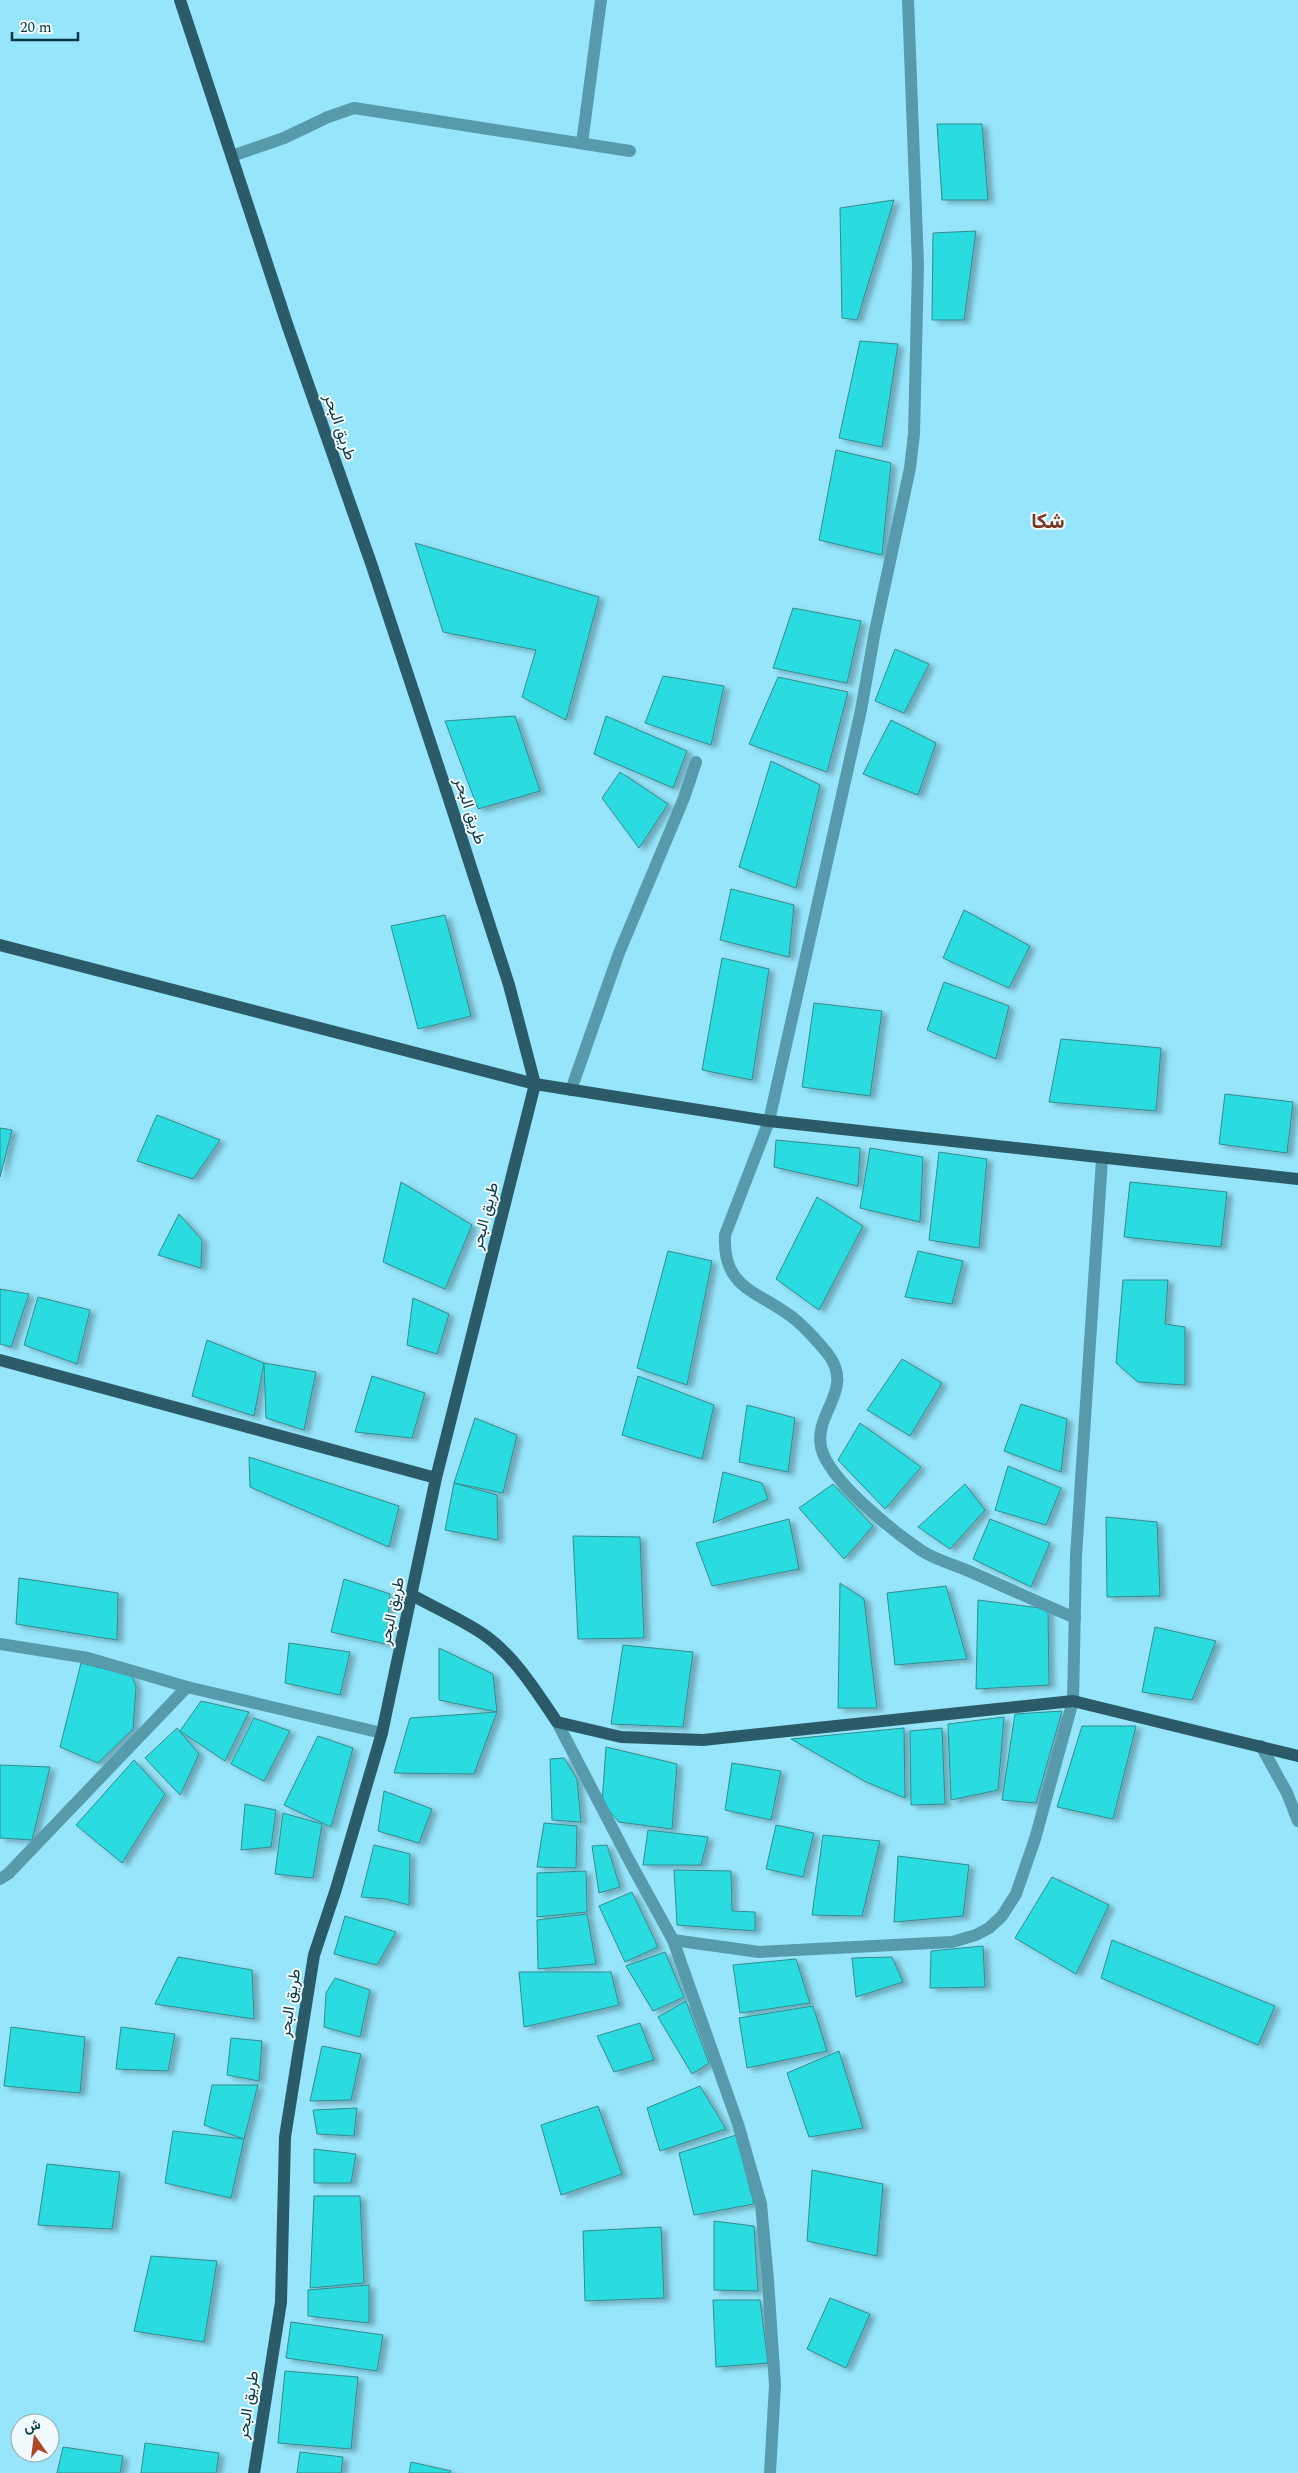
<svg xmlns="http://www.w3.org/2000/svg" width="1298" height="2473" font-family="Spectral,Vazirmatn,serif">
<defs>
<filter id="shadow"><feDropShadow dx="5.5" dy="3" stdDeviation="2.5" flood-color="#0004"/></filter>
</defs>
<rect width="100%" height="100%" fill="#97e5fb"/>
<g fill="#2adbdf" stroke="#348b8d" filter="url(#shadow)">
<path d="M937,124H982L988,200H942Z"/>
<path d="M894,200L857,320L842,318L840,208Z"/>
<path d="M976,231L964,320H932L933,233Z"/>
<path d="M860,341L898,344L882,447L839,438Z"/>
<path d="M836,450L891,463L882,555L819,540Z"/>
<path d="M415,543L599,597L566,720L522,697L536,650L443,632Z"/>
<path d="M793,608L861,621L847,683L773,668Z"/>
<path d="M895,649L929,664L904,713L875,701Z"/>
<path d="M663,676L724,686L711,745L645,723Z"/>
<path d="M778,677L848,692L827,772L749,744Z"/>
<path d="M515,716L540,791L478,809L445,721Z"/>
<path d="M606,716L687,751L673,788L594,754Z"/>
<path d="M891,720L936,743L918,795L863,774Z"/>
<path d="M771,761L820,785L796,888L739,867Z"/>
<path d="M620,772L668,804L639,848L602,798Z"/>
<path d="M731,889L794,905L789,957L720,940Z"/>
<path d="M964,910L1030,946L1009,988L943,958Z"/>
<path d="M445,915L471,1016L418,1029L391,926Z"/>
<path d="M722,958L769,969L752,1080L702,1070Z"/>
<path d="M944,982L1009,1006L996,1059L927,1030Z"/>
<path d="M814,1003L882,1011L870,1096L802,1087Z"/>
<path d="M1061,1039L1161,1048L1156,1111L1049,1102Z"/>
<path d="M1225,1094L1293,1102L1287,1153L1219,1144Z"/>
<path d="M157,1115L220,1140L193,1179L137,1161Z"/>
<path d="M0,1128L12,1130L0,1177Z"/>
<path d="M776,1140L860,1148L858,1186L774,1167Z"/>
<path d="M870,1148L923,1157L920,1222L860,1208Z"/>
<path d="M939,1152L987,1159L979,1248L929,1240Z"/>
<path d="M401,1182L472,1225L445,1289L383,1262Z"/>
<path d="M1130,1182L1227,1192L1221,1247L1124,1237Z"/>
<path d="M817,1197L863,1226L819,1310L776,1279Z"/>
<path d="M179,1214L202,1240L201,1268L158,1255Z"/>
<path d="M668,1251L712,1261L687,1385L637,1368Z"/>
<path d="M918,1251L963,1261L952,1304L905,1297Z"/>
<path d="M1123,1280H1168L1165,1324L1185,1327V1385L1138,1382L1116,1363Z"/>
<path d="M0,1289L29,1294L11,1347L0,1344Z"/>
<path d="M38,1297L90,1310L77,1364L24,1345Z"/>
<path d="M413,1298L449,1314L437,1354L407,1345Z"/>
<path d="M207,1340L264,1363L254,1416L192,1396Z"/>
<path d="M902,1359L942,1383L910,1436L867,1410Z"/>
<path d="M264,1363L316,1372L304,1430L266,1418Z"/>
<path d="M372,1376L425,1393L412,1438L355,1432Z"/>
<path d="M638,1376L714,1405L702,1459L622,1435Z"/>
<path d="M1021,1404L1067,1419L1061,1472L1004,1451Z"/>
<path d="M747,1405L795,1418L788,1472L739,1462Z"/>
<path d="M475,1418L517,1435L503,1493L454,1483Z"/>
<path d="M860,1423L921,1467L885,1509L838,1460Z"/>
<path d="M249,1457L399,1506L389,1547L250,1487Z"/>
<path d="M1008,1466L1061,1488L1046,1525L995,1510Z"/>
<path d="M723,1472L762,1483L768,1499L713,1523Z"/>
<path d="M454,1483L497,1495L498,1540L445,1530Z"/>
<path d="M833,1484L873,1526L844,1559L799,1508Z"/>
<path d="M965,1484L985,1510L950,1549L918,1527Z"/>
<path d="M1106,1517L1157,1522L1160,1596L1107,1597Z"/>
<path d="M789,1519L799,1569L712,1586L696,1543Z"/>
<path d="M990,1519L1050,1543L1031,1587L973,1559Z"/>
<path d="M573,1536L640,1537L644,1638L578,1639Z"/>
<path d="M19,1578L118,1593L117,1640L16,1624Z"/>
<path d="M344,1579L390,1594L386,1644L331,1632Z"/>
<path d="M840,1583L864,1599L877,1708H838Z"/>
<path d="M946,1586L967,1659L895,1665L887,1593Z"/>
<path d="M978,1600L1048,1609L1049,1685L976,1689Z"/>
<path d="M1155,1627L1216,1641L1192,1700L1142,1692Z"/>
<path d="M289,1643L350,1652L340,1695L285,1683Z"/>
<path d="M623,1645L693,1652L683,1727L611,1724Z"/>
<path d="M439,1648L493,1674L497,1712L439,1700Z"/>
<path d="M81,1663L132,1676L136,1687L133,1729L98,1763L60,1747Z"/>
<path d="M201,1701L249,1712L225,1761L180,1731Z"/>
<path d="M1062,1711L1036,1803L1002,1800L1015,1714Z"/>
<path d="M497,1712L474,1774L394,1773L410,1718Z"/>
<path d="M1004,1717L998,1790L951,1800L948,1724Z"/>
<path d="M254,1718L290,1731L264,1781L231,1764Z"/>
<path d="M1082,1726H1136L1113,1819L1057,1807Z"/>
<path d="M177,1728L199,1754L180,1795L145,1758Z"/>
<path d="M904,1728L905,1798L866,1782L791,1739Z"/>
<path d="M942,1728L945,1804L911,1805L910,1731Z"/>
<path d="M318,1736L353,1748L331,1827L284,1805Z"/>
<path d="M606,1747L677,1764L672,1829L619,1822L602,1803Z"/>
<path d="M564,1758L577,1779L581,1822L552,1820L550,1759Z"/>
<path d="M134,1760L165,1794L122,1863L76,1825Z"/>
<path d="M732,1763L781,1771L771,1820L725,1810Z"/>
<path d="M0,1765L50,1767L32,1840L0,1838Z"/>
<path d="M384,1791L432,1809L419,1843L378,1831Z"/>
<path d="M245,1804L276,1810L271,1847L241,1850Z"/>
<path d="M283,1813L322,1824L313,1878L275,1874Z"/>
<path d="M544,1823L577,1826L576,1868L537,1867Z"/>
<path d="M776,1825L814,1833L803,1877L766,1869Z"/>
<path d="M648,1830L708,1837L701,1865H643Z"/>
<path d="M823,1835L880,1841L862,1916L812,1915Z"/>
<path d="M374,1845L410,1854L409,1905L386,1899L361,1897Z"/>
<path d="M607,1845L620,1887L599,1893L592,1846Z"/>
<path d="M898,1856L969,1865L963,1916L894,1922Z"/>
<path d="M674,1870L731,1871L732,1911L755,1912V1931L677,1925Z"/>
<path d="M586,1871L587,1912L537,1917V1873Z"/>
<path d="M1052,1877L1109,1905L1076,1974L1015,1938Z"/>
<path d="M632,1892L658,1947L625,1962L599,1906Z"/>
<path d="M587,1914L596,1964L538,1969L537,1920Z"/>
<path d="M345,1916L396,1932L377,1965L334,1954Z"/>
<path d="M1112,1940L1275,2006L1258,2045L1101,1978Z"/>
<path d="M983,1946L985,1987L930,1988L931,1951Z"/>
<path d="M665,1952L684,1997L653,2011L626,1966Z"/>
<path d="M178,1957L252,1970L254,2019L155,2004Z"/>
<path d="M892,1957L903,1982L856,1997L852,1958Z"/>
<path d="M796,1959L810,2003L740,2013L733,1965Z"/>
<path d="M519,1972H611L619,2005L524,2027Z"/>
<path d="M335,1978L370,1990L360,2037L324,2027L326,1993Z"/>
<path d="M686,2001L709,2063L692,2074L658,2017Z"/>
<path d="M813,2006L827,2051L747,2068L739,2018Z"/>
<path d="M640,2023L654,2060L614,2072L597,2036Z"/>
<path d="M11,2027L85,2037L80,2093L4,2086Z"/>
<path d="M121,2027L175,2034L168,2071L116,2069Z"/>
<path d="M231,2038L262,2041L259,2081L227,2075Z"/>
<path d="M322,2046L361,2054L351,2100L310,2101Z"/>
<path d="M839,2051L863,2128L809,2137L787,2073Z"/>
<path d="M212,2085H258L244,2139L204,2125Z"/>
<path d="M700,2086L726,2129L660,2151L647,2108Z"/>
<path d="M598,2106L622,2174L561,2195L541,2125Z"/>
<path d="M357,2108L354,2136L317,2134L313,2110Z"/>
<path d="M173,2131L244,2139L231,2198L165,2183Z"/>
<path d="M736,2135L754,2204L694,2215L679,2153Z"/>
<path d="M314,2149L356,2154L351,2183H314Z"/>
<path d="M47,2164L120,2172L112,2229L38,2225Z"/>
<path d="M812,2170L883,2184L877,2256L807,2241Z"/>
<path d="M314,2196H360L364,2283L310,2288Z"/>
<path d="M714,2221L754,2226L758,2291L714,2290Z"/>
<path d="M661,2227L664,2298L585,2301L583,2231Z"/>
<path d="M151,2256L217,2261L204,2342L134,2331Z"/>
<path d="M369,2285V2323L308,2316V2290Z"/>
<path d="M830,2298L870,2314L846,2368L807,2349Z"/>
<path d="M713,2300H760L768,2363L716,2367Z"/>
<path d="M291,2322L383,2335L377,2371L286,2358Z"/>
<path d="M285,2371L358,2377L351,2449L278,2443Z"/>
<path d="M145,2443L219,2453L216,2473H141Z"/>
<path d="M63,2447L123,2456L120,2473H57Z"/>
<path d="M300,2452L343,2457L341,2473H297Z"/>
<path d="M411,2462L451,2471L450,2473H409Z"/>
</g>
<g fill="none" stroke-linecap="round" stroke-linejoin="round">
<g stroke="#569aac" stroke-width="12">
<path d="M908,0L918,265L914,434L910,468L875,631L861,710L769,1121L725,1235C722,1292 762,1291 797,1321C807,1330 819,1343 828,1354C855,1390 814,1412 821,1447C828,1480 894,1532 922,1551C936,1560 955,1565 971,1572C1005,1587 1040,1603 1075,1618"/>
<path d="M582,143L601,0"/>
<path d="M232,156L284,138L328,117L354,108L630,151"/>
<path d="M571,1090L619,953L684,798L696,762"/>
<path d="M0,1644L88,1658L187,1687L382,1733"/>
<path d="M557,1722L630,1862L673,1940L738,2124L761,2204L768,2280L775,2385L770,2473"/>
<path d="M1261,1746L1287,1793L1298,1821"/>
<path d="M0,1879L8,1874L187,1687"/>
<path d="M673,1940L759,1952L952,1942L976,1935L989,1928L1002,1916L1016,1894L1035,1839L1073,1701L1076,1556L1102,1159"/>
</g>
<g stroke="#2b5b68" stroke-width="12">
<path d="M180,0L288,327L372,566L448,796L509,985L535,1084L436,1478L382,1733L336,1889L314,1955L285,2137L281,2302L254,2473"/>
<path d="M0,945L535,1084L769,1121L1298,1179"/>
<path d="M0,1360L436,1478"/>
<path d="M412,1595C435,1608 461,1619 483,1634C514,1655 536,1691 557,1722L621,1737L703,1740L1073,1701L1298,1756"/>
</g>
</g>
<g text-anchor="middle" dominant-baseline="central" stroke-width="4" stroke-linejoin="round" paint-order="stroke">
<g font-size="16" fill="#093843" stroke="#f1fafd">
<text transform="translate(340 427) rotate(71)">طريق البحر</text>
<text transform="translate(470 811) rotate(72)">طريق البحر</text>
<text transform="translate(485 1216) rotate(-76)">طريق البحر</text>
<text transform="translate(392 1611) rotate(-78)">طريق البحر</text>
<text transform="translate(290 2003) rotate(-81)">طريق البحر</text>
<text transform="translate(248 2405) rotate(-81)">طريق البحر</text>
</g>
<g font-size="21" font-weight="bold" fill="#7b3723" stroke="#f1fafd">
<text x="1048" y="522">شكا</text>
</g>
</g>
<g transform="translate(35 2438) rotate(346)"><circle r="24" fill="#f1fafd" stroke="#94acb3"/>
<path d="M0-4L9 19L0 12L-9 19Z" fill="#af4727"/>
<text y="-8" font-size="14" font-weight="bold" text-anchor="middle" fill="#093843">ش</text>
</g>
<path d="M12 32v8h66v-8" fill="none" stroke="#093843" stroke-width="2.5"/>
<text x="20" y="32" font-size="15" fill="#093843" stroke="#f1fafd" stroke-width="4" paint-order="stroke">20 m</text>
</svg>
